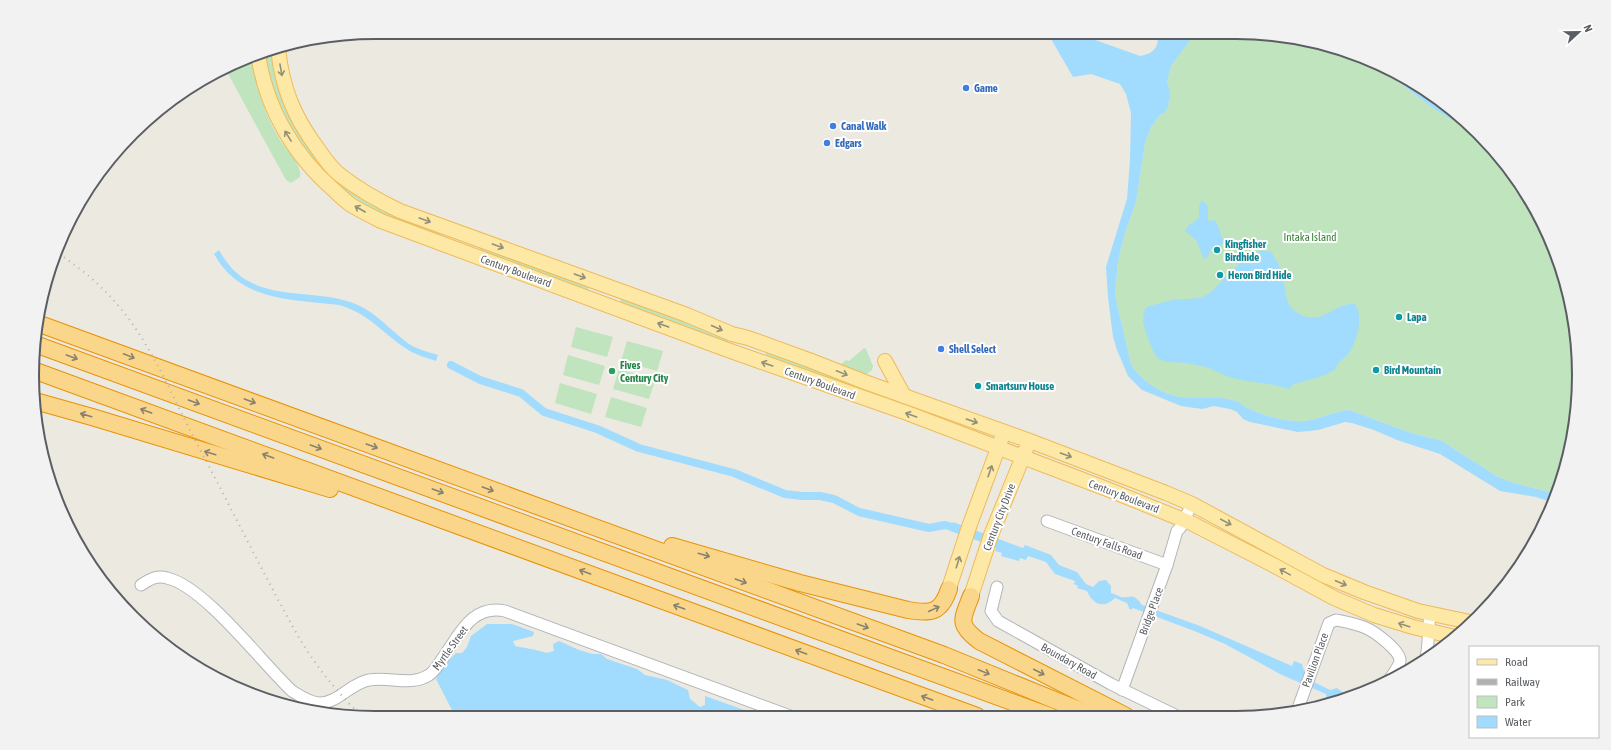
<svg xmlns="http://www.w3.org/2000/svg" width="1611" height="750" font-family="'Asap Condensed',sans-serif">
<rect width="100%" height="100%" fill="#ece9e1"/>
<g fill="#c0e4be">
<path d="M1196,32H1236L1303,39L1366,58L1422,100L1452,118L1462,128L1476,130L1521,184L1553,244L1572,308L1579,375L1572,442L1557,494L1514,483L1498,477L1442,441L1411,433L1349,410C1331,411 1315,423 1296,421C1280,420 1261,415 1246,407C1242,405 1240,402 1236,401C1221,396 1205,398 1190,398C1168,398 1142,383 1131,364L1115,295L1118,261L1125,233L1136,202L1145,143L1151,127L1160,115L1164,113L1168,108L1169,98L1167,82L1171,66Z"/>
<path d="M274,49L296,127L317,159L312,162L298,146L275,100L263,51Z"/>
<path d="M251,56C256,87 265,117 282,143C289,153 302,165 300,177L291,183L286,180L227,72L241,61Z"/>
<path d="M345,184L398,216L441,234L440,239L369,208L342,188Z"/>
<path d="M480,245L590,284L588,290L583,291L552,281L521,265L479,250Z"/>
<path d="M622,296L729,339L727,344L620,302Z"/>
<path d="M576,327L613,337L607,357L571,347Z"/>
<path d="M627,341L663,351L657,371L621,361Z"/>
<path d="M864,348L866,349L873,366L872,370L864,376L838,367L846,360L849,361Z"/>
<path d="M767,350L863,387L862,393L765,356Z"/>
<path d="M568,355L605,366L599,385L563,375Z"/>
<path d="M619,369L655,380L649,399L613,389Z"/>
<path d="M560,383L597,394L591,414L555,403Z"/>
<path d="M611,397L647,408L641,427L605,417Z"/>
</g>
<g fill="#a1dbfd">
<path d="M1047,32H1073L1140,56C1154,54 1161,46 1156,32H1196L1171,66L1167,82L1170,92L1168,108L1164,113L1160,115L1151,127L1145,143L1136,202L1125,233L1118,261L1115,295L1131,364C1142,383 1168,398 1190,398C1205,398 1221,396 1236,401C1240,402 1242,405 1246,407C1261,415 1280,420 1296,421C1315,423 1331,411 1349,410L1411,433L1442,441L1498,477L1514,483L1557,494L1554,503L1536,497L1500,491L1440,454L1397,440L1374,430L1352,423L1345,422L1318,430L1298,432L1250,422L1243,419L1237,412L1230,409L1214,406L1202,409L1181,406L1142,390L1128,376L1117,350L1113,337L1108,297L1106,267L1127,199L1130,161L1131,113L1126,94L1120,84L1091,74L1073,77Z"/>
<path d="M1202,200L1208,206V221L1214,220C1220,225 1219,234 1224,241L1223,244L1211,249L1207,258L1204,259L1196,240L1185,231L1188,226L1199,218V206Z"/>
<path d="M219,250C251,309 309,284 358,305C378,314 392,332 409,344C417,349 428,352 438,355L436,361C427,358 417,355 410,351C383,335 371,314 339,305C291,299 241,302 214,254Z"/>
<path d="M1263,250L1271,252C1276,259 1280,266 1282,274C1286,287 1284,303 1295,311C1321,330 1332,302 1355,304C1364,317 1357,342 1348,354C1342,361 1338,360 1335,370L1322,376L1294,384L1289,389C1272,383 1254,383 1237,379C1227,377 1218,372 1209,368C1203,366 1196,365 1191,364C1181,361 1166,365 1158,358C1153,355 1144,327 1143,322C1143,317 1144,313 1145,309L1149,306L1173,300L1200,298L1210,293L1242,261L1253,254Z"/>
<path d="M953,522L1023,548L1025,545L1051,555L1059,565L1077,572L1086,584L1093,587L1099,581L1106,580L1111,586V593C1115,594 1118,596 1121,597C1131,599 1132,591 1142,605L1200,626L1292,666L1294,661L1302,664L1306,678L1330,690L1337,688L1344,693L1352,696L1327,703L1326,694L1282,675L1225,644L1197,632L1133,608L1130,610L1127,603L1115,598C1104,609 1093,605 1087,591L1077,588L1078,586L1074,584L1075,581L1055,574L1046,562L1028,556L1026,560L1020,558L1019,561L1001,556L1002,553L995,551L996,548L993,546L950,531Z"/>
<path d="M487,624H512L534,632L533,636L513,641L515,646L536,650L547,653L554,651L553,644L559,641L579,650L593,654H601L607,659L637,669L645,675L667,680L688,690L690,699L700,707L705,705V696L764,717L456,718L436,679L447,662L456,653H462L467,647L471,636Z"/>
</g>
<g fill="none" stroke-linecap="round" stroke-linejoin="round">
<g stroke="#a1dbfd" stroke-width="8">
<path d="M1389,69C1414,89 1439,110 1468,123"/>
<path d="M451,365L480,380L521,393L544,412L597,429L639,448L734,473L785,494L802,496H820L834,499L859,512L929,528L945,525L952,527"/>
</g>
<defs>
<g id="minor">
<path d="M1047,521L1167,565"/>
<path d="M141,585C150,579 157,575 167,578C204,586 263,664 292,691C300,696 310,703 320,703C338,703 351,683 369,680C389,676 410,687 429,675C435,671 438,665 442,659C459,636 471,604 505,611L793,717"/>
<path d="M997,587L991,611L998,621L1111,684L1175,715"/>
<path d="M1426,658C1429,643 1428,629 1430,614"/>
<path d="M1122,690L1167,565L1177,531L1180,528L1192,504"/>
<path d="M1297,711L1329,623L1336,620C1346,622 1357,624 1366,628C1375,632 1401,651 1400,661C1399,667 1392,675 1389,680"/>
</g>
<g id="major">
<path d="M278,48C282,88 294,117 318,149C324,158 331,168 340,175C358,189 379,201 400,211L687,315L732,334L748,338L809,360L865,382L1030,441L1166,493L1192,504L1323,575L1364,592L1418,611L1470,622"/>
<path d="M258,53C265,107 294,156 335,191C340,196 346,201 351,205C361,211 371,216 381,221L725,349L907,413L1107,489L1191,523L1275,566L1334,598L1374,615L1413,627L1455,637"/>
<path d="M885,361L904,396"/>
<path d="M950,585L969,527L1001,440"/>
<path d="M972,593L991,535L1026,449"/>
</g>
<g id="highway">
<path d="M37,323L944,655L1094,716"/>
<path d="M35,344L1050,716"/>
<path d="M33,370L977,716"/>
<path d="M35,401L92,417L330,489"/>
<path d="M672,546L800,583L908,610C931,614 941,613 949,589"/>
<path d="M971,596C962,620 957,624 979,641L1126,716"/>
</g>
</defs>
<use href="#minor" stroke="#b2b5b9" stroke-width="13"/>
<use href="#major" stroke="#eeba59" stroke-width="16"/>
<use href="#highway" stroke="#e89205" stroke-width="18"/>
<use href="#minor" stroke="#fff" stroke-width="11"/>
<use href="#major" stroke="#fde9a5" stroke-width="14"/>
<use href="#highway" stroke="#fad68a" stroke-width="16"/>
<path stroke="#b0b1b2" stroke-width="2" stroke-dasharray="1 5" stroke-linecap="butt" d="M59,254C80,268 100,284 116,303C151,343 171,394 195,440C230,505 262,572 298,636C316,666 337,693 363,717"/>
</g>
<defs><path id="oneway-shaft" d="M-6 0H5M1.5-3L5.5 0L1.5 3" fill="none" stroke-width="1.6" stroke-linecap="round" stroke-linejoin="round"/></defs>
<g stroke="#938f79">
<use href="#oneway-shaft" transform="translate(281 70) rotate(80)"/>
<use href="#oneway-shaft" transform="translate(288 136) rotate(-122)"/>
<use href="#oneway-shaft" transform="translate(360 209) rotate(-150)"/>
<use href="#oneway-shaft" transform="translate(425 220) rotate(20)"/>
<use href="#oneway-shaft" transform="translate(498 246) rotate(20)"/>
<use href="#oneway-shaft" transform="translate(580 276) rotate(20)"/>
<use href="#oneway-shaft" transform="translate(663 325) rotate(-160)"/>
<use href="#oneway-shaft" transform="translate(717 328) rotate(24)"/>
<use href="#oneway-shaft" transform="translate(767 364) rotate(-161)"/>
<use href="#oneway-shaft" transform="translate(842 373) rotate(22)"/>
<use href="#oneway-shaft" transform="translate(911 415) rotate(-160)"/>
<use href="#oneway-shaft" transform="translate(972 421) rotate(19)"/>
<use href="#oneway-shaft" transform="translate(1066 455) rotate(20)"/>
<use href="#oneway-shaft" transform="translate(990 471) rotate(-71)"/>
<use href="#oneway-shaft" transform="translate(1226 522) rotate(28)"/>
<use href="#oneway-shaft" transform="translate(958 562) rotate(-73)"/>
<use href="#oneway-shaft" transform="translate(1285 572) rotate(-151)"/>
<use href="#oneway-shaft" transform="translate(1341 583) rotate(23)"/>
<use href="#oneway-shaft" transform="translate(1404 625) rotate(-162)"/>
</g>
<g stroke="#8a826e">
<use href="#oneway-shaft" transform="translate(129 356) rotate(22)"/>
<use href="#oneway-shaft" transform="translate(72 357) rotate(20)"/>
<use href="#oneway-shaft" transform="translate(250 401) rotate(20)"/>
<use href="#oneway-shaft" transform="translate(194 402) rotate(20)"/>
<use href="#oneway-shaft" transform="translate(146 411) rotate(-160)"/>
<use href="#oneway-shaft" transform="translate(86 415) rotate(-164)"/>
<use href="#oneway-shaft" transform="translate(372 446) rotate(20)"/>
<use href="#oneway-shaft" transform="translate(316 447) rotate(20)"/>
<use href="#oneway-shaft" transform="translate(210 453) rotate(-163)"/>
<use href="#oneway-shaft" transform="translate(268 456) rotate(-160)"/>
<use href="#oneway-shaft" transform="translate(488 489) rotate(20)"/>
<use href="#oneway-shaft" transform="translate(438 491) rotate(20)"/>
<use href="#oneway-shaft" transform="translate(704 555) rotate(16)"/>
<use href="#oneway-shaft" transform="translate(585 572) rotate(-160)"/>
<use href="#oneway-shaft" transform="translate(741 581) rotate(20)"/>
<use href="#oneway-shaft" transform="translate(679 607) rotate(-160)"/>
<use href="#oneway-shaft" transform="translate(934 609) rotate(-25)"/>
<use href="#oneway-shaft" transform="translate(863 626) rotate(20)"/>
<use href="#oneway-shaft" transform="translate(801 652) rotate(-160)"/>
<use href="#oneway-shaft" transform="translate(984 672) rotate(22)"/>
<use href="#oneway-shaft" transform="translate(1039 672) rotate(27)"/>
<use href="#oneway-shaft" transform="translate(927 698) rotate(-160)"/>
</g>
<g fill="#3f7fe0" stroke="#fff" stroke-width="1.5">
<circle cx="966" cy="88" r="4"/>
<circle cx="833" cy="126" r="4"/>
<circle cx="827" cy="143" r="4"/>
<circle cx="941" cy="349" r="4"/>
</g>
<g fill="#0f9aa8" stroke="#fff" stroke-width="1.5">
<circle cx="1217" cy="250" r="4"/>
<circle cx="1220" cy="275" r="4"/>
<circle cx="1399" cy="317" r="4"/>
<circle cx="1376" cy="370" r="4"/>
<circle cx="978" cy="386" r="4"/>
</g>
<circle fill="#2e9e5b" stroke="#fff" stroke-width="1.5" cx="612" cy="371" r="4"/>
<g text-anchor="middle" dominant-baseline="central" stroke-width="4" stroke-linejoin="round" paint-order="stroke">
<g font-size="11" font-weight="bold" fill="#366cbe" stroke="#fff" text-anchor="start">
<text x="974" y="88">Game</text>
<text x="841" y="126">Canal Walk</text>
<text x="835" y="143">Edgars</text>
<text x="949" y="349">Shell Select</text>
</g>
<g font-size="11" fill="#388437" stroke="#fff">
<text x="1310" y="237">Intaka Island</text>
</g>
<g font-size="11" font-weight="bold" fill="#0d838f" stroke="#fff" text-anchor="start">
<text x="1225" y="244">Kingfisher<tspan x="1225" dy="13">Birdhide</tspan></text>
<text x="1228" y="275">Heron Bird Hide</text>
<text x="1407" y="317">Lapa</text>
<text x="1384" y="370">Bird Mountain</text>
<text x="986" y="386">Smartsurv House</text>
</g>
<g font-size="11" fill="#5a5e62" stroke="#fff">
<text transform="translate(516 271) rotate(20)">Century Boulevard</text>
<text transform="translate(820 383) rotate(20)">Century Boulevard</text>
<text transform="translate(1124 496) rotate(21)">Century Boulevard</text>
<text transform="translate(999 517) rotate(-69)">Century City Drive</text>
<text transform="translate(1107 543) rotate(20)">Century Falls Road</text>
<text transform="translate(1151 611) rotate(-70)">Bridge Place</text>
<text transform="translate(450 648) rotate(-54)">Myrtle Street</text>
<text transform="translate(1315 660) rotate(-70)">Pavilion Place</text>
<text transform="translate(1069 661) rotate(29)">Boundary Road</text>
</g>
<g font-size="11" font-weight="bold" fill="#27864d" stroke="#fff" text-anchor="start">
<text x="620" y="365">Fives<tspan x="620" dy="13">Century City</tspan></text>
</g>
</g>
<path d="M0 0H1611V750H0ZM375 39H1236A336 336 0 0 1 1572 375V375A336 336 0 0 1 1236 711H375A336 336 0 0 1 39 375V375A336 336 0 0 1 375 39Z" fill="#f2f2f2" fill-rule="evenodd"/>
<path fill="none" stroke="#5a5e62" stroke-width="2" d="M375 39H1236A336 336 0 0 1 1572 375V375A336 336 0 0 1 1236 711H375A336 336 0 0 1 39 375V375A336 336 0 0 1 375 39Z"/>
<rect x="1469" y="646" width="130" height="92" fill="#ffffff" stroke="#bdbfc0"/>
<rect x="1477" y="659" width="20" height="6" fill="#fde9a5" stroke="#bdbfc0"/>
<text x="1505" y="666" font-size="12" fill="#5a5e62">Road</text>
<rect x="1477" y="679" width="20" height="6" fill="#b0b1b2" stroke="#bdbfc0"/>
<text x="1505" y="686" font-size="12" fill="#5a5e62">Railway</text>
<rect x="1477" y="696" width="20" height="12" fill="#c0e4be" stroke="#bdbfc0"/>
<text x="1505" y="706" font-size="12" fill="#5a5e62">Park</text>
<rect x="1477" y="716" width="20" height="12" fill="#a1dbfd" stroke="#bdbfc0"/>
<text x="1505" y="726" font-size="12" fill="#5a5e62">Water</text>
<g transform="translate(1579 32) rotate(68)" stroke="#ffffff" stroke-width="3" paint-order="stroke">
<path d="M0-3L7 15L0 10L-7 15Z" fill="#5a5e62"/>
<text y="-6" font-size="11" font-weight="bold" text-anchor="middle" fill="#5a5e62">N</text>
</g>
</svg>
